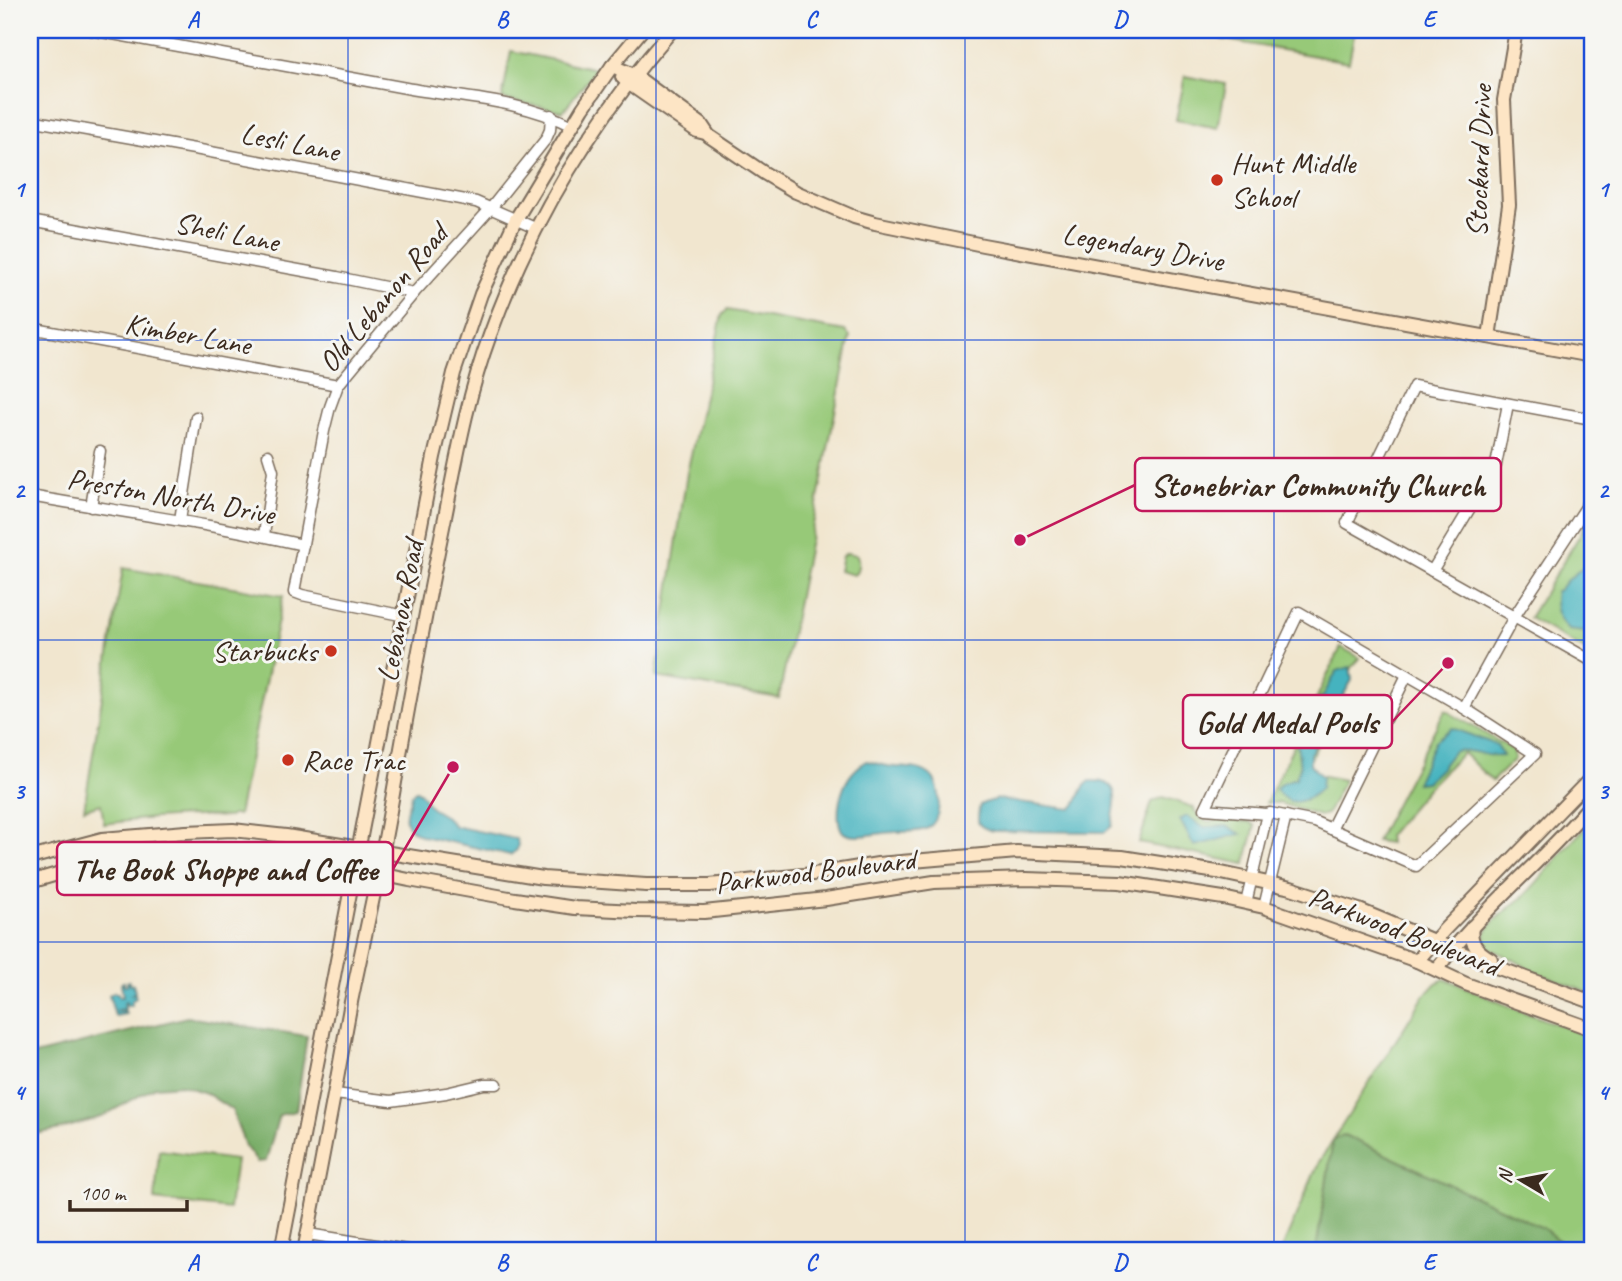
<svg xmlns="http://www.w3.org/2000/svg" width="1622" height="1281" font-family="Caveat,sans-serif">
<rect width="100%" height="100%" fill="#f6f6f2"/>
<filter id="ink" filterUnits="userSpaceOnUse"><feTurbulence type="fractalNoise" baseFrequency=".0143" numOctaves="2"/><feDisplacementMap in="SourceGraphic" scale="14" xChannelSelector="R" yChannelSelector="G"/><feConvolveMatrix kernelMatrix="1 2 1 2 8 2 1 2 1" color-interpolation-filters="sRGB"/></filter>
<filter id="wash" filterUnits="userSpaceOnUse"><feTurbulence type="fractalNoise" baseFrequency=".00686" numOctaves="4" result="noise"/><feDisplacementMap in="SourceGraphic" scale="28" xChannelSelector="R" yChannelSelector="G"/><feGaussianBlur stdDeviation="1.57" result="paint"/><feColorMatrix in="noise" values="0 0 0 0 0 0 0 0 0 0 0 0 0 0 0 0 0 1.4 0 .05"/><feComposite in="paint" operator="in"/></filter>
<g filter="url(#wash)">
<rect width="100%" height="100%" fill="#f1e6cf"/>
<g fill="#97c978" stroke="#697a4b" stroke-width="2">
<path d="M1223,30H1355L1349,62L1221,39Z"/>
<path d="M511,51L596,69L563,111L502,99Z"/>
<path d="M1185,76L1226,84L1218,128L1176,120Z"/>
<path d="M727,310L845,331L850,336L779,698L656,677L687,473L722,315Z"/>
<path d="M1592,505V654L1529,618L1581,533Z"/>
<path d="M847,553L857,555C859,560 859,571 854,575L839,571L842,556Z"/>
<path d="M123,568L283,596L238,815H232L229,817C187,814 145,818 104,824L101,804L84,809Z"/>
<path d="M1341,647L1360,658L1352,668L1305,772L1344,780L1327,814L1320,816L1279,803H1266Z"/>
<path d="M1445,710L1513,750L1515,759L1492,781L1463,753L1428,787L1388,836L1389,843L1376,841Z"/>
<path d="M1163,797L1193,807C1197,816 1204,824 1215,821C1217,821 1219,819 1221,819C1231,818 1240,823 1250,822L1255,826L1245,864L1139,843L1152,802Z"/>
<path d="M1592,822V994L1533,971L1512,959L1489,948L1486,945L1485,933C1496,915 1510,909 1525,895C1548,872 1566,844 1592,822Z"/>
<path d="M1444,979L1451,981L1513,1008L1592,1037V1251H1562L1559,1241L1543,1228L1344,1135L1333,1140L1316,1251H1281L1319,1162L1333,1140L1424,996L1436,983Z"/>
<path d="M159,1150L236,1160L229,1209L155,1200Z"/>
</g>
<g fill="#79ad68" stroke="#5a6c43" stroke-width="2">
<path d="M187,1017L307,1036L296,1111L279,1115L266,1161L257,1162L245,1146L232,1110L206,1093L181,1085L155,1087L101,1117L61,1129L30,1135V1056Z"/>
<path d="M1344,1135L1543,1228L1559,1241L1562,1251H1316L1333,1140Z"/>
</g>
<g fill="#44b3bf" stroke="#406e6e" stroke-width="2">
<path d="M1592,555V630L1585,632L1568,630C1557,617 1553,608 1556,591L1559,590L1567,580L1585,566Z"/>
<path d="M1350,667L1352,680L1310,754V764L1322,777L1321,788C1307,803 1288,809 1276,789L1281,783L1296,778L1300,767L1297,743L1317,702L1323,696L1337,671Z"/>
<path d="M1452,728L1497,745L1503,756C1486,758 1472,748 1454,751L1440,769L1426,782L1416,783L1435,741Z"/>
<path d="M866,761C874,762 880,765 887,766C903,769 928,764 936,783C941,795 941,820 928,828C918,833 906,831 896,832C883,832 870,836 858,836C854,836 846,835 843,832C837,825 838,809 840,800C844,783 851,771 866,761Z"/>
<path d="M1090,781C1125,780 1114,803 1112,826L1105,832L994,831C976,827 976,823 980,805L984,803L998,799L1071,809C1081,802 1078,789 1090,781Z"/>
<path d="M416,790L420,792L431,808L446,817L454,826L516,839L518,844L517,850L510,855L422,836C407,829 402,822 408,806C411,799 409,795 416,790Z"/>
<path d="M1187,816L1203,827L1227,826L1241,834C1225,837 1210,843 1194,846L1180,820Z"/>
<path d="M129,981L130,984H133L135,992L132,994H135L136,998L131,1001L132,1005L127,1006L126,1002L124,1003L125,1009L117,1010L118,1012L125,1011L126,1014L115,1016L109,995L114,992V993H118L119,997H123L121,983L124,982V985H127V982Z"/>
</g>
</g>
<g filter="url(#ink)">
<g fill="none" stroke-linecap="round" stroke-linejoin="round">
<defs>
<g id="street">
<path d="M91,30C196,49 301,69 406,88C461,98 522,100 572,126"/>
<path d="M30,120L200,150L476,202L535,228"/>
<path d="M30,221L337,277L414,293"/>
<path d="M30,328L338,385"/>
<path d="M1592,419L1414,386L1347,523L1592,661"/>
<path d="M30,496C121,512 213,524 303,545"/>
<path d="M91,507L100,451"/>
<path d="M180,520L196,417"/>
<path d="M264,535L273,471L268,455"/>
<path d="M1432,571L1496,465L1508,404"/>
<path d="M1299,612L1464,708L1535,754L1416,866L1315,822L1270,813L1267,814L1205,809Z"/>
<path d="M405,616L302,595L294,592L324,431L330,407L338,385L414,293L491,208L546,139L550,130L551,115"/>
<path d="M1464,708L1514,617L1586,507L1592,483"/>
<path d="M1331,829L1407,675"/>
<path d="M1246,903L1267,814"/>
<path d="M1264,907L1286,816"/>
<path d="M335,1094L391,1101L446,1093L484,1084H497"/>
<path d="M308,1234L413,1251"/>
<path d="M305,1248L324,1251"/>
</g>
<g id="secondary">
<path d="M612,66L634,75L701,124L709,136L764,173L796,192L854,217L875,223L983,245L1592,356"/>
<path d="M622,77L628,83L697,131L705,133"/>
<path d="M1489,337L1509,205L1504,100L1516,30"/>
<path d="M30,858L102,839L186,832L233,830L286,836L543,878L646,885H710L822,873L878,864L1017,852L1122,857L1217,872L1291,888L1359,910L1496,967L1592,1002"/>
<path d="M30,882L105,860L163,852L211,849L259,851L299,857L409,880L515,899L575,908L636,911L704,912L826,899L934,882L1026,879L1120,882L1223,898L1264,907L1417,961L1466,984L1592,1029"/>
<path d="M1472,927C1469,943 1477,951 1491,959"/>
<path d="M1417,961L1445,929L1592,777"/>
<path d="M1437,969C1483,908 1543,861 1592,803"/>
<path d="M281,1251L434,457L454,373L481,294L516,219L583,108L612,66L642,30"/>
<path d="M304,1251C321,1168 336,1085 351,1002C364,938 379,875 390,811C407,713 425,615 445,517C457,456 468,394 490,335C531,222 593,120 672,30"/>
</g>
</defs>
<use href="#street" stroke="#7b6c5c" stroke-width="13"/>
<use href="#secondary" stroke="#7b6c5c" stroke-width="16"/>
<use href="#street" stroke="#fff" stroke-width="10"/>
<use href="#secondary" stroke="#fde5c5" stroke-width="12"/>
</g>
</g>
<path fill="none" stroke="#1d4ed8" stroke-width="2" stroke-opacity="0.55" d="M348,30V1251M656,30V1251M965,30V1251M1274,30V1251M30,340H1592M30,640H1592M30,942H1592"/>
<g fill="#c8321e" stroke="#f6f6f2" stroke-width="2.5">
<circle cx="1217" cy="180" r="7"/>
<circle cx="331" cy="651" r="7"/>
<circle cx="288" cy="760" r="7"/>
</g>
<g text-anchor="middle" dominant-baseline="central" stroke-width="6" stroke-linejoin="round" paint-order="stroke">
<g font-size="30" fill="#3b2a1e" stroke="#f6f6f2">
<text transform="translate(290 142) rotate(11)">Lesli Lane</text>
<text transform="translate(1479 161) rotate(-88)">Stockard Drive</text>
<text transform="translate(227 232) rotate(11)">Sheli Lane</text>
<text transform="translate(1143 247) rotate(10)">Legendary Drive</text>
<text transform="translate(383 298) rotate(-50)">Old Lebanon Road</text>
<text transform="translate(188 334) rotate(10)">Kimber Lane</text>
<text transform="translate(171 496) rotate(10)">Preston North Drive</text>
<text transform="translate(400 611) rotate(-79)">Lebanon Road</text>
<text transform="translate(815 871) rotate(-7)">Parkwood Boulevard</text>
<text transform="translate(1404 931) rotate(21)">Parkwood Boulevard</text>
</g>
<g font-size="30" fill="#3b2a1e" stroke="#f6f6f2" text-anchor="start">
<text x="1231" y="163">Hunt Middle<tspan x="1231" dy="34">School</tspan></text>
<text x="317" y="651" text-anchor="end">Starbucks</text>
<text x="302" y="760">Race Trac</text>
</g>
</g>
<path fill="none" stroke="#c2185b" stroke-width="2.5" d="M1020 540L1135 485M1448 663L1392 722M453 767L393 869"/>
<g fill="#c2185b" stroke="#f6f6f2" stroke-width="2.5">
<circle cx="1020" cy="540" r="7"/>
<circle cx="1448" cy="663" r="7"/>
<circle cx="453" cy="767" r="7"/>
</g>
<g fill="#f6f6f2" stroke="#c2185b" stroke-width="2.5">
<rect x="1135" y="458" width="366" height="53" rx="7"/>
<rect x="1183" y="695" width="209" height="53" rx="7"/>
<rect x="57" y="842" width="336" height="53" rx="7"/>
</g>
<g font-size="32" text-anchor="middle" font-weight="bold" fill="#3b2a1e">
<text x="1318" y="496">Stonebriar Community Church</text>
<text x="1287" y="733">Gold Medal Pools</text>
<text x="225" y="880">The Book Shoppe and Coffee</text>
</g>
<rect width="1622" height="1281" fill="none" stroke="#f6f6f2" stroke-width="77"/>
<g transform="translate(1521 1180) rotate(280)" stroke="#f6f6f2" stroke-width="5" paint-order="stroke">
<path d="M0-5L12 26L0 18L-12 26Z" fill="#3b2a1e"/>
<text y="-10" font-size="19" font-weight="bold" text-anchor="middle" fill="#3b2a1e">N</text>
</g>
<path d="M70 1200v10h117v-10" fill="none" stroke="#3b2a1e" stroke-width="3.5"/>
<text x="80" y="1200" font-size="21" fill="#3b2a1e" stroke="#f6f6f2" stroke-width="5" paint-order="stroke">100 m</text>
<rect x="38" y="38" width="1546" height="1204" fill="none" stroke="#1d4ed8" stroke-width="2.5"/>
<g font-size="23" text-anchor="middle" font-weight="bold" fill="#1d4ed8">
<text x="193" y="27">A</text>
<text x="502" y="27">B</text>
<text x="811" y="27">C</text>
<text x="1120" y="27">D</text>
<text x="1429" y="27">E</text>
<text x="19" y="197">1</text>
<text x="1603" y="197">1</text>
<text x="19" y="498">2</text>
<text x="1603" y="498">2</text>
<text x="19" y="799">3</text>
<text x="1603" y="799">3</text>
<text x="19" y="1100">4</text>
<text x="1603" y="1100">4</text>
<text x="193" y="1270">A</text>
<text x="502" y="1270">B</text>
<text x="811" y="1270">C</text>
<text x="1120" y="1270">D</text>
<text x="1429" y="1270">E</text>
</g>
</svg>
